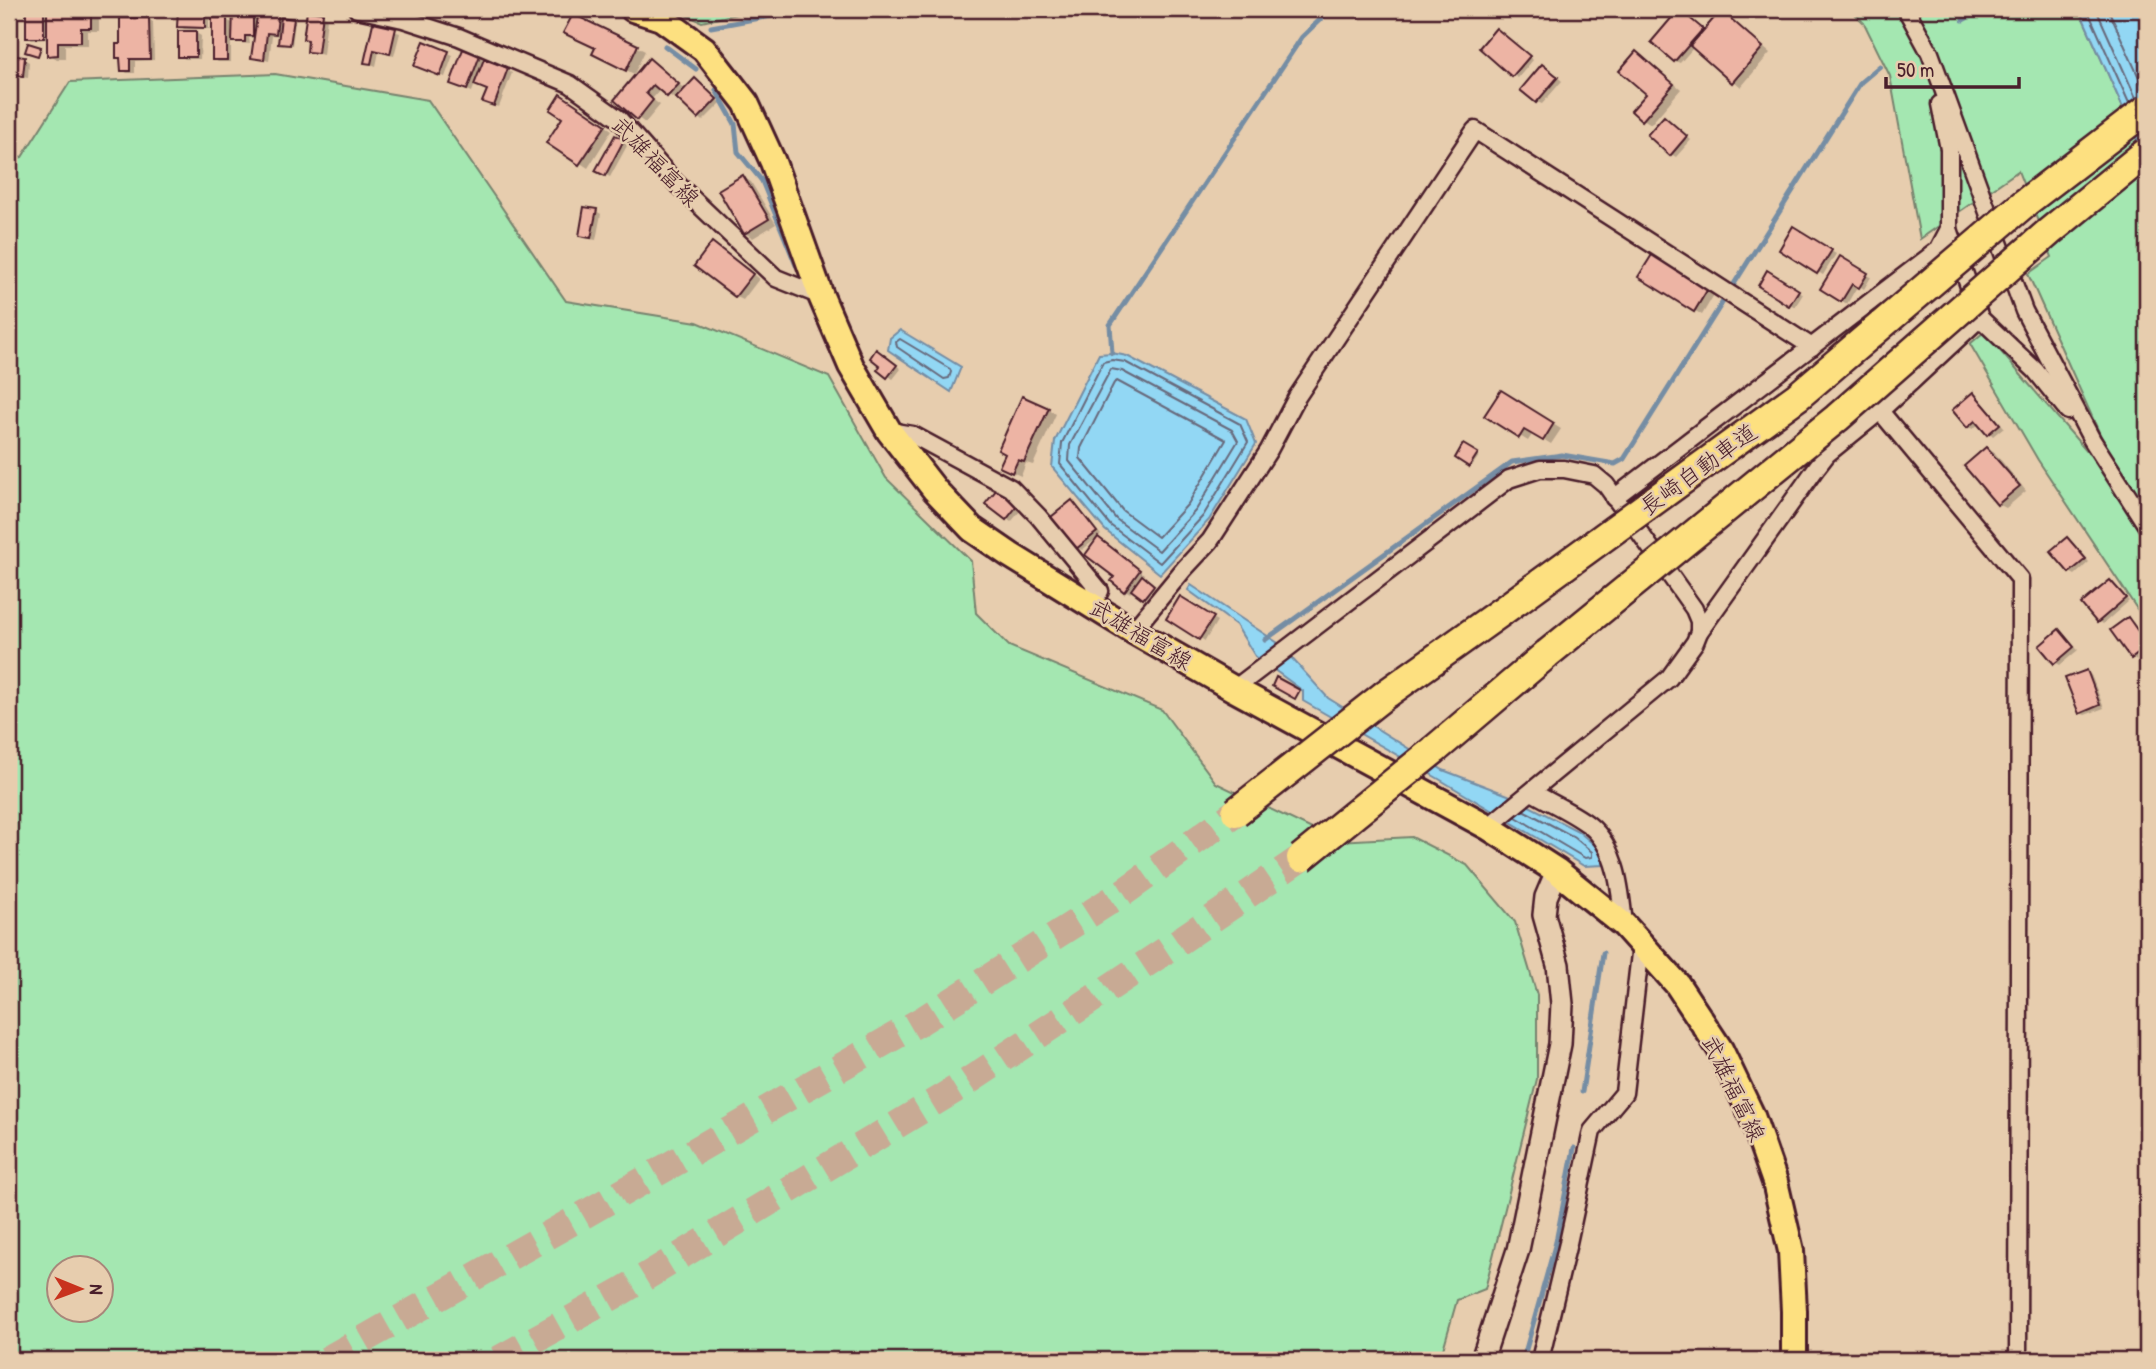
<svg xmlns="http://www.w3.org/2000/svg" width="2156" height="1369" font-family="'Patrick Hand','Klee One',sans-serif">
<rect width="100%" height="100%" fill="#e7cdae"/>
<filter id="ink" filterUnits="userSpaceOnUse"><feTurbulence type="fractalNoise" baseFrequency=".0143" numOctaves="2"/><feDisplacementMap in="SourceGraphic" scale="14" xChannelSelector="R" yChannelSelector="G"/><feConvolveMatrix kernelMatrix="1 2 1 2 8 2 1 2 1" color-interpolation-filters="sRGB"/></filter>
<g filter="url(#ink)">
<g fill="#a4e7b1" stroke="#77836e" stroke-width="2" fill-rule="evenodd">
<path d="M672,9H758L702,22Z"/>
<path d="M1850,9H2079L2147,162V624L2038,460L1970,344L1984,332L2089,454L2103,441L2028,274L2052,257L2018,171L1920,239L1890,76L1864,23Z"/>
<path d="M275,74L428,100L566,301L697,322L829,377L886,478L971,561L976,613L1009,646L1162,710L1216,783L1337,841L1412,837L1467,865L1515,922L1537,995V1079L1485,1289L1457,1300L1440,1360H9V160L22,157L70,82ZM60,1268H102V1310H60Z"/>
</g>
<g fill="#92d7f4" stroke="#758da4" stroke-width="2">
<path d="M2079,9H2147V162Z"/>
<path d="M900,330L961,367L951,392L888,350L890,338Z"/>
<path d="M1112,353L1127,356L1246,419L1256,444L1209,520L1160,574L1105,530L1052,467L1055,441L1099,354Z"/>
<path d="M1191,585L1278,643L1328,698L1443,770L1508,795L1578,831L1598,848L1604,865L1584,866L1439,779L1303,701V691L1255,656L1236,625L1188,590Z"/>
</g>
<g fill="#0003">
<path d="M49,9H82L91,12L99,17V31H88V45H65V59H57L49,54V39L32,40L27,37L43,11L49,14Z"/>
<path d="M180,9H209V29H184L179,26Z"/>
<path d="M234,9H254L259,12V9H280L284,11L283,19L295,22L292,45L282,44L281,36L272,35L269,61L253,57L256,38H249L250,44L239,43L231,39V62H218L213,59L227,20L234,24Z"/>
<path d="M1721,12L1770,53L1741,87L1694,47L1680,63L1675,61L1694,26L1704,31Z"/>
<path d="M322,15L327,18L323,55L308,51L310,41L305,38Z"/>
<path d="M149,19L153,22L154,60L135,61V73H127L122,70V60L118,57L122,45Z"/>
<path d="M375,25L400,33L394,56L379,52L376,66L366,62Z"/>
<path d="M196,33L201,36L200,59H185L180,56Z"/>
<path d="M1502,33L1533,60L1518,78L1513,75Z"/>
<path d="M425,44L453,55L445,77L421,68Z"/>
<path d="M637,47L645,51L634,74L602,58L597,48Z"/>
<path d="M1636,53L1681,89L1651,124L1643,119L1648,93Z"/>
<path d="M9,57L24,59L29,62L28,78L9,75Z"/>
<path d="M479,57L512,73L499,107L489,104V90L475,84L472,92L457,86Z"/>
<path d="M650,61L686,90L696,80L700,83L721,103L703,121L678,98L676,100L661,89L652,99L660,105L645,123L638,118Z"/>
<path d="M1548,69L1562,81L1542,104L1537,102Z"/>
<path d="M568,101L612,130L588,168L549,142L565,117Z"/>
<path d="M1669,121L1691,140L1676,157L1671,154Z"/>
<path d="M615,137L628,144L610,177L597,170Z"/>
<path d="M743,177L751,182L776,224L753,238L745,233Z"/>
<path d="M596,211L601,214L596,240L585,238L581,235Z"/>
<path d="M1794,228L1836,254L1823,275L1781,249Z"/>
<path d="M720,249L759,279L743,300L735,296Z"/>
<path d="M1654,255L1715,293L1702,315L1641,277Z"/>
<path d="M1841,259L1871,277L1864,289L1858,285L1847,304L1822,289Z"/>
<path d="M1768,273L1803,294L1795,307L1760,286Z"/>
<path d="M882,354L901,369L893,379L879,369L882,366Z"/>
<path d="M1501,392L1561,429L1551,444L1533,433L1528,441L1487,416Z"/>
<path d="M1973,394L1978,397L2004,427L1993,436L1980,423L1973,429L1968,427Z"/>
<path d="M1048,409L1056,414L1033,465L1026,463L1021,476L1009,471Z"/>
<path d="M1463,446L1479,456L1472,466L1457,457Z"/>
<path d="M1987,449L1995,453L2026,491L2006,508L1998,504Z"/>
<path d="M1002,494L1021,510L1011,522L1007,519Z"/>
<path d="M1072,502L1077,505L1101,535L1082,550L1077,547Z"/>
<path d="M2067,539L2072,542L2089,562L2075,575L2070,572Z"/>
<path d="M1104,542L1144,574L1142,577L1155,587L1146,598L1133,589L1130,593L1125,590L1116,577Z"/>
<path d="M2110,582L2129,601L2103,624L2098,621Z"/>
<path d="M1181,599L1217,621L1205,641L1169,619Z"/>
<path d="M2128,619L2133,622L2147,642V653L2137,661L2132,658Z"/>
<path d="M2059,631L2078,650L2060,665L2055,662Z"/>
<path d="M2086,672L2091,675L2104,708L2085,715L2080,713Z"/>
</g>
<g fill="none" stroke-linecap="round" stroke-linejoin="round">
<g stroke="#67697b" stroke-width="2">
<path d="M2087,9L2129,103"/>
<path d="M2096,9L2136,98"/>
<path d="M2108,9L2146,93"/>
<path d="M900,339L950,369L951,372L949,378L944,379L897,347L896,342Z"/>
<path d="M1112,360L1125,362L1240,424L1248,442L1203,516L1160,563L1110,525L1060,464L1062,443L1103,362Z"/>
<path d="M1111,369L1122,371L1232,430L1238,441L1196,510L1159,551L1116,519L1069,461L1070,445Z"/>
<path d="M1117,381L1226,440L1188,504L1158,537L1123,511L1080,458L1081,448L1114,383Z"/>
<path d="M1516,817L1585,858L1592,857V852L1574,837L1523,810"/>
</g>
<g stroke="#758da4" stroke-width="5">
<path d="M1963,20L1983,9"/>
<path d="M711,27L782,14L797,9"/>
<path d="M665,46L696,69"/>
<path d="M716,90L735,124L738,152L762,181L796,265"/>
<path d="M1112,353L1110,325L1302,37L1331,9"/>
<path d="M1265,640L1512,462L1562,455L1615,464L1624,459L1861,82L1880,66"/>
<path d="M1582,1092L1603,953"/>
<path d="M1523,1360L1556,1242L1574,1148"/>
</g>
</g>
<g fill="#edb4a4" stroke="#4a1f2b" stroke-width="2">
<rect x="26" y="9" width="18" height="29"/>
<path d="M47,9H81V11H91V28H81V42H58V55L47,56Z"/>
<path d="M178,9H205V28L177,27Z"/>
<path d="M233,9H253V36H245V42H232Z"/>
<path d="M258,9H279L276,34L267,33L264,60L251,58Z"/>
<path d="M1679,9L1703,29L1674,62L1651,42Z"/>
<path d="M1721,10L1763,47L1732,83L1690,46Z"/>
<path d="M307,11L323,13L318,53L307,52L308,40L303,39Z"/>
<path d="M573,14L638,45L626,71L592,54L595,48L563,33Z"/>
<path d="M281,17L294,19L290,45L278,44Z"/>
<path d="M120,18H149L150,59H130V71H121L120,58H116V44H120Z"/>
<rect x="212" y="18" width="15" height="42"/>
<path d="M373,23L396,28L390,54L374,50L371,64L364,63Z"/>
<path d="M1496,28L1530,56L1512,77L1479,48Z"/>
<rect x="178" y="31" width="18" height="26"/>
<path d="M424,41L449,51L440,76L414,66Z"/>
<path d="M28,43L41,47L38,56L25,52Z"/>
<path d="M463,49L480,55L467,90L450,84Z"/>
<path d="M1636,51L1674,84L1642,121L1631,111L1646,94L1619,71Z"/>
<path d="M9,55L25,57L23,76L9,74Z"/>
<path d="M649,58L679,84L667,97L653,85L646,93L653,100L637,120L614,100Z"/>
<path d="M484,59L508,68L494,106L482,102L487,90L474,85Z"/>
<path d="M1542,64L1558,77L1536,103L1520,90Z"/>
<path d="M695,78L717,99L698,119L676,98Z"/>
<path d="M560,94L606,125L579,165L546,143L562,118L550,110Z"/>
<path d="M1664,116L1687,136L1670,156L1647,135Z"/>
<path d="M615,135L624,140L605,176L595,171Z"/>
<path d="M743,175L769,219L744,234L718,190Z"/>
<path d="M584,207L597,209L591,238L579,236Z"/>
<path d="M1793,226L1832,250L1817,274L1779,250Z"/>
<path d="M712,242L753,274L735,297L694,266Z"/>
<path d="M1653,253L1709,287L1694,312L1638,277Z"/>
<path d="M1840,256L1868,273L1859,288L1852,284L1841,302L1820,289Z"/>
<path d="M1767,270L1799,290L1789,306L1758,286Z"/>
<path d="M876,349L897,365L887,378L877,370L880,366L870,358Z"/>
<path d="M1501,390L1554,423L1543,441L1524,430L1519,438L1484,416Z"/>
<path d="M1973,392L2000,424L1987,435L1975,421L1967,428L1952,410Z"/>
<path d="M1022,396L1049,408L1024,462L1018,460L1012,473L999,467L1005,454L998,450Z"/>
<path d="M1463,444L1478,453L1469,467L1455,458Z"/>
<path d="M1986,447L2020,486L1997,505L1964,466Z"/>
<path d="M997,489L1017,506L1006,520L985,504Z"/>
<path d="M1072,500L1097,532L1076,549L1051,517Z"/>
<path d="M1098,537L1140,570L1124,592L1111,581L1114,577L1085,555Z"/>
<path d="M2067,537L2086,559L2069,573L2050,551Z"/>
<path d="M1142,575L1154,585L1143,599L1131,590Z"/>
<path d="M2110,580L2126,598L2097,623L2081,604Z"/>
<path d="M1180,596L1214,617L1199,640L1166,619Z"/>
<path d="M2128,617L2147,644V647L2131,659L2110,630Z"/>
<path d="M2059,629L2074,647L2054,664L2039,646Z"/>
<path d="M2087,670L2100,705L2079,714L2065,678Z"/>
<path d="M1276,677L1300,690L1295,699L1272,686Z"/>
</g>
<g fill="none" stroke-linecap="round" stroke-linejoin="round">
<g stroke="#c8aa94" stroke-width="28" stroke-dasharray="28 14" stroke-linecap="butt">
<path d="M327,1360L580,1217L921,1021L1124,892L1236,812"/>
<path d="M498,1360L622,1291L961,1086L1168,949L1301,858"/>
</g>
<defs>
<g id="street">
<path d="M357,9L403,19L459,37L570,84L619,119L674,181L776,278L821,296"/>
<path d="M1906,9L1930,53L2024,311L2092,440L2147,526"/>
<path d="M1940,104L1949,149V229L1980,318L2035,370L2068,411"/>
<path d="M1880,411L1980,318"/>
<path d="M889,431L913,435L1011,488L1039,517L1100,591L1092,605"/>
<path d="M1614,498L1938,250L1949,229"/>
<path d="M1133,631L1184,569L1210,541L1269,450L1297,397L1475,130L1812,347"/>
<path d="M1234,689L1509,479L1540,469H1564L1594,475L1606,485L1694,609L1699,621V632"/>
<path d="M1532,792C1551,803 1572,812 1589,825C1617,847 1621,893 1624,925"/>
<path d="M1488,827L1669,678L1695,642L1699,632L1817,467L1827,454L1880,411L2020,579L2018,1360"/>
<path d="M1540,1360L1568,1243L1592,1131L1624,1093L1641,945"/>
</g>
<path id="secondary" d="M1482,1360L1518,1250L1560,1044L1562,1004L1558,965L1544,915L1546,897L1557,871"/>
<path id="primary" d="M633,9L661,18L704,49L746,103L773,162L821,296L851,366L889,431L935,490L972,529L1010,555L1133,631L1234,689L1488,827L1557,871L1624,925L1677,984L1720,1049L1752,1116L1775,1182L1791,1251L1794,1311V1360"/>
<g id="highway">
<path d="M1386,694L1501,612"/>
<path d="M1434,750L1547,654"/>
</g>
</defs>
<use href="#street" stroke="#4a1f2b" stroke-width="21"/>
<use href="#secondary" stroke="#4a1f2b" stroke-width="26"/>
<use href="#primary" stroke="#4a1f2b" stroke-width="30"/>
<use href="#highway" stroke="#4a1f2b" stroke-width="33"/>
<use href="#street" stroke="#e7cdae" stroke-width="16"/>
<use href="#secondary" stroke="#e7cdae" stroke-width="21"/>
<use href="#primary" stroke="#fde080" stroke-width="24"/>
<use href="#highway" stroke="#fde080" stroke-width="28"/>
<defs>
<g id="highway-bridge">
<path d="M1501,612L1798,396L2026,202L2147,109"/>
<path d="M1547,654L1837,418L2049,232L2147,152"/>
<path d="M1236,812L1386,694"/>
<path d="M1301,858L1434,750"/>
</g>
</defs>
<use href="#highway-bridge" stroke="#4a1f2b" stroke-width="33" stroke-linecap="butt"/>
<use href="#highway-bridge" stroke="#fde080" stroke-width="28"/>
</g>
</g>
<g text-anchor="middle" dominant-baseline="central" stroke-width="5" stroke-linejoin="round" paint-order="stroke">
<g font-size="23" fill="#4a1f2b" stroke="#e7cdae">
<text transform="translate(656 161) rotate(46)">武雄福富線</text>
<text transform="translate(1698 469) rotate(-36)">長崎自動車道</text>
<text transform="translate(1141 634) rotate(31)">武雄福富線</text>
<text transform="translate(1734 1088) rotate(64)">武雄福富線</text>
</g>
</g>
<rect width="2156" height="1369" fill="none" stroke="#e7cdae" stroke-width="35"/>
<rect x="18" y="18" width="2121" height="1334" fill="none" stroke="#4a1f2b" stroke-width="2.5" filter="url(#ink)"/>
<g transform="translate(80 1289) rotate(91)"><circle r="33" fill="#e7cdae" stroke="#a8877a" stroke-width="2"/>
<path d="M0-5L12 26L0 18L-12 26Z" fill="#c8321e"/>
<text y="-10" font-size="19" font-weight="bold" text-anchor="middle" fill="#4a1f2b">N</text>
</g>
<path d="M1886 77v10h133v-10" fill="none" stroke="#4a1f2b" stroke-width="3.5"/>
<text x="1897" y="77" font-size="21" fill="#4a1f2b" stroke="#e7cdae" stroke-width="5" paint-order="stroke">50 m</text>
</svg>
